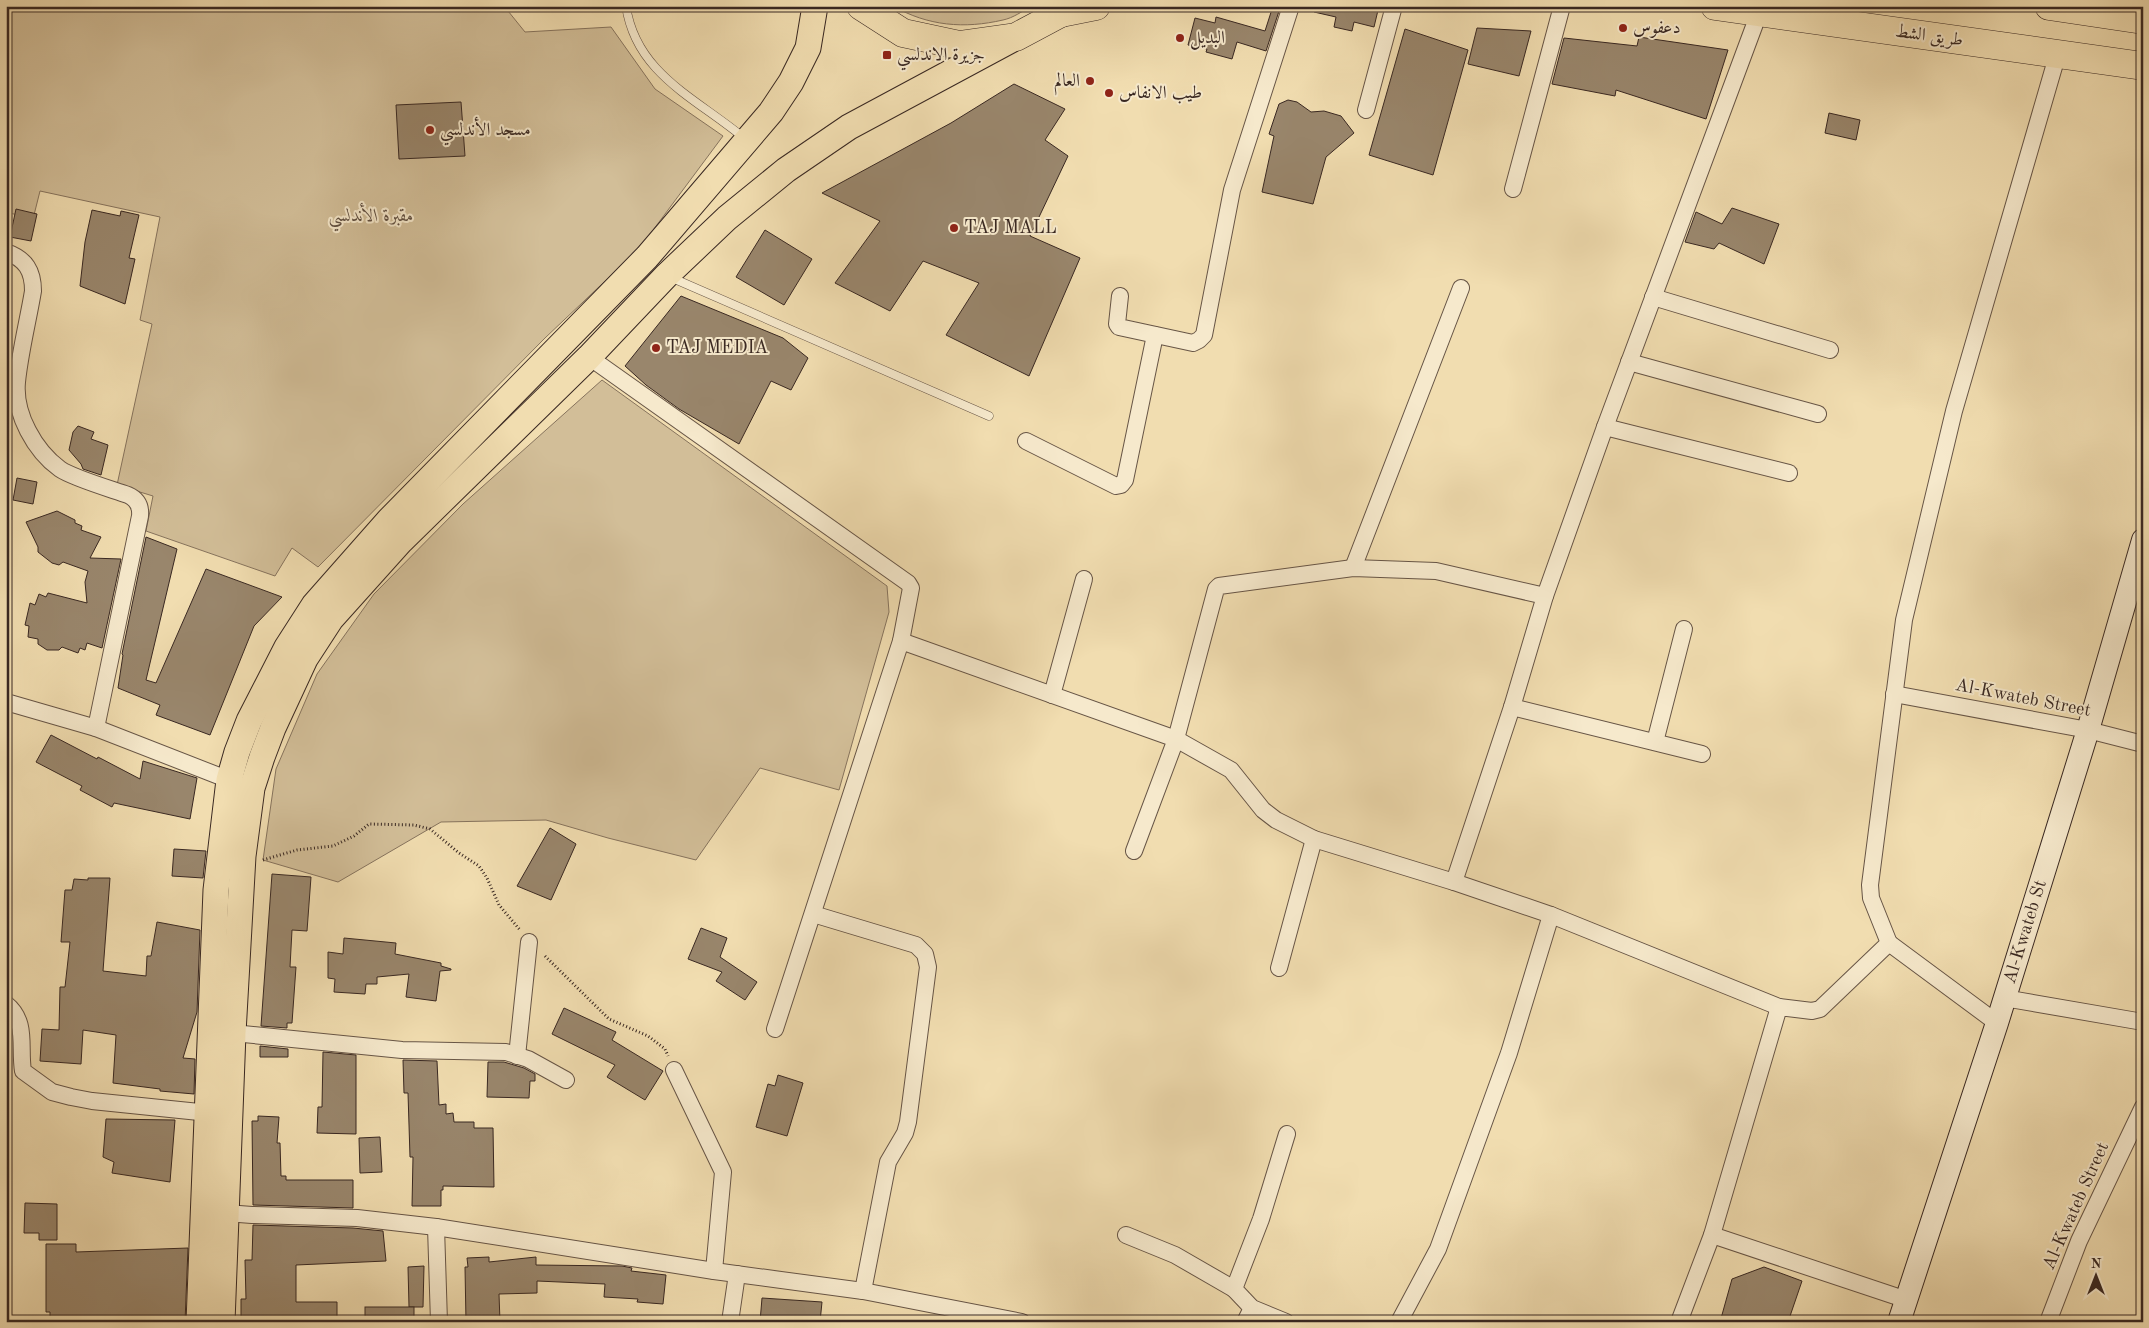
<svg xmlns="http://www.w3.org/2000/svg" width="2149" height="1328" font-family="'Old Standard TT',Amiri,serif">
<rect width="100%" height="100%" fill="#f1ddb0"/>
<filter id="stains"><feTurbulence type="fractalNoise" baseFrequency=".004" numOctaves="4"/><feColorMatrix values="0 0 0 0 .2 0 0 0 0 .09 0 0 0 0 .02 0 0 0 .5 -.17"/></filter>
<radialGradient id="worn" r=".72"><stop offset=".6" stop-color="#630" stop-opacity="0"/><stop offset="1" stop-color="#630" stop-opacity=".3"/></radialGradient>
<g fill="#d2be98" stroke="#86735d">
<path d="M6,6H504L525,32L611,27L655,89L723,136L639,249L545,338L318,567L292,548L275,576L146,531L153,496L117,485L152,324L140,320L160,217L40,191L33,219L6,212Z"/>
<path d="M893,6H1031C1023,11 1013,18 1003,20C964,29 928,26 893,6Z"/>
<path d="M602,380L887,586L889,612L839,790L760,768L696,860L608,838L546,820L441,822L338,882L263,860L276,769L317,674L374,594L463,504Z"/>
</g>
<g fill="#99866c" stroke="#392822">
<path d="M1273,6L1280,8L1266,51L1237,42L1232,59L1206,52L1207,49L1188,45L1195,18L1215,23L1216,17L1265,31Z"/>
<path d="M1315,6H1379L1374,27L1354,22L1352,31L1334,27L1336,17L1314,12Z"/>
<path d="M1477,28L1531,31L1519,76L1468,64Z"/>
<path d="M1405,29L1468,50L1433,175L1369,155Z"/>
<path d="M1639,37L1728,50L1706,119L1616,90L1615,96L1552,84L1564,38L1637,46Z"/>
<path d="M1014,84L1065,109L1045,140L1068,156L1030,236L1080,258L1029,376L946,335L979,283L923,261L890,311L835,283L880,221L822,193L951,123Z"/>
<path d="M1288,100L1297,102L1311,112L1324,111L1341,116L1354,133L1326,157L1313,204L1262,192L1274,136L1269,134L1279,104Z"/>
<path d="M461,102L465,156L399,159L396,105Z"/>
<path d="M1829,113L1860,120L1856,140L1825,133Z"/>
<path d="M1732,208L1779,224L1764,264L1719,243L1714,249L1685,242L1696,212L1722,224Z"/>
<path d="M16,209L37,214L31,241L10,237Z"/>
<path d="M92,210L120,216L121,211L139,215L129,258L135,259L125,304L80,286L85,242Z"/>
<path d="M765,230L812,259L784,305L736,277Z"/>
<path d="M681,296L783,338L808,358L791,390L771,381L739,444L679,409L646,385L625,366Z"/>
<path d="M78,426L94,432L91,439L108,445L101,475L83,469L81,464L69,450L73,432Z"/>
<path d="M17,478L37,482L33,504L13,500Z"/>
<path d="M57,511L75,520V523L82,526L81,530L101,537L90,558L121,559L102,648L87,643L85,650L80,648L78,653L62,647L59,650H47L38,644V639L28,637L29,626L25,625L30,603L35,605L39,594L46,597L48,593L87,603L85,582L88,571L63,562L59,565L52,563L38,552V547L26,522Z"/>
<path d="M146,537L177,549L146,680L156,683L206,569L282,597L254,626L210,735L156,715L160,705L118,688L123,655L122,654Z"/>
<path d="M51,735L97,759L98,757L140,779L143,761L197,778L190,819L114,803L112,807L80,790L82,786L36,762Z"/>
<path d="M550,828L576,844L551,900L517,886Z"/>
<path d="M174,849L206,851L203,878L172,876Z"/>
<path d="M272,874L311,877L307,931L292,930L290,967H296L292,1023H287V1028L261,1026Z"/>
<path d="M88,878H110L103,971L146,976L147,956H151L157,922L200,930L197,1012L183,1058L195,1059L194,1094L160,1091V1089L113,1083L116,1035L83,1030L81,1064L40,1061L42,1029L59,1030L60,987H65L70,942H61L65,890H72L74,879L88,880Z"/>
<path d="M701,928L727,938L720,957L757,982L745,1000L716,981L722,972L688,959Z"/>
<path d="M344,938L396,943L395,954L441,963V966L451,969V970L440,971L436,1001L406,997L409,974L377,977V984H366L365,994L334,992L335,979L328,978V952L343,954Z"/>
<path d="M564,1008L616,1032L612,1040L663,1071L645,1100L607,1077L615,1065L552,1034Z"/>
<path d="M260,1046L288,1049V1057H260Z"/>
<path d="M323,1052L356,1055V1134L317,1133L318,1107H322Z"/>
<path d="M403,1060L437,1061L439,1105L446,1104V1114L453,1113L454,1122H474V1128H493L494,1187L443,1186V1190H441V1206H412L413,1157H410L408,1093H404Z"/>
<path d="M488,1062H504L524,1068L535,1074V1081H530L529,1098L487,1097Z"/>
<path d="M778,1075L803,1083L787,1136L756,1127L768,1084L775,1086Z"/>
<path d="M258,1116L279,1117L277,1143H280L281,1176H286V1180H353V1208L253,1205L252,1121H258Z"/>
<path d="M106,1119L175,1120L170,1182L112,1173L114,1162L103,1157Z"/>
<path d="M380,1137L382,1172L360,1173L359,1138Z"/>
<path d="M25,1203L57,1204V1240H39V1233H24Z"/>
<path d="M253,1225L353,1228L383,1231L386,1261L296,1265V1302H337V1322H241V1299H246L245,1260H252Z"/>
<path d="M46,1244H76V1252L188,1248L185,1322H50V1312H46Z"/>
<path d="M489,1257V1262L536,1257V1265L622,1266L632,1268L631,1271L666,1275L663,1304L637,1302L638,1299L604,1297L605,1284L537,1281V1293L499,1294L500,1322H466L465,1267H468L467,1258Z"/>
<path d="M424,1266L423,1307H409L408,1267Z"/>
<path d="M1764,1267L1802,1281L1788,1322H1720L1732,1279Z"/>
<path d="M762,1298L822,1302L820,1322H760Z"/>
<rect x="365" y="1307" width="49" height="15"/>
</g>
<g fill="none" stroke-linecap="round" stroke-linejoin="round">
<defs>
<g id="lane">
<path d="M626,6C636,74 696,98 744,138"/>
<path d="M670,277L989,416"/>
</g>
<g id="street">
<path d="M1366,110L1394,6"/>
<path d="M1513,189L1562,6"/>
<path d="M6,252C26,259 33,271 33,291C28,321 20,352 17,382C14,414 35,451 60,469C73,478 111,489 128,495C137,499 141,506 140,516L96,728"/>
<path d="M1120,296L1117,324L1119,327L1193,343L1199,340L1204,335L1232,190L1291,6"/>
<path d="M1653,297L1830,350"/>
<path d="M589,357L908,583L911,588L901,641L775,1029"/>
<path d="M1629,362L1818,414"/>
<path d="M1605,427L1789,473"/>
<path d="M1026,441L1116,486L1121,485L1125,480L1155,335"/>
<path d="M1353,568L1461,288"/>
<path d="M901,641L1176,739L1231,770L1263,810L1276,820L1314,839L1454,882L1551,915L1779,1007"/>
<path d="M1894,694L2088,730L2143,744"/>
<path d="M1052,695L1084,579"/>
<path d="M6,702L96,728L237,783"/>
<path d="M1512,707L1702,754"/>
<path d="M1655,742L1684,629"/>
<path d="M1134,851L1176,739L1216,589L1219,586L1353,568L1436,571L1545,596"/>
<path d="M1454,882L1512,707L1545,596L1605,427L1759,13"/>
<path d="M813,914L916,945L925,954L928,967L908,1122L905,1133L888,1162L863,1291"/>
<path d="M1889,943L1997,1023"/>
<path d="M1279,968L1314,839"/>
<path d="M2004,998L2143,1022"/>
<path d="M6,1004C28,1022 19,1046 23,1071L52,1092L71,1097L92,1101L209,1113"/>
<path d="M233,1033L402,1050L506,1052L528,1059L566,1080"/>
<path d="M517,1056L529,942"/>
<path d="M674,1070L723,1172L714,1271"/>
<path d="M226,1213L252,1215L357,1218L436,1227L714,1271L863,1291L1022,1322"/>
<path d="M436,1227L439,1322"/>
<path d="M1126,1235L1175,1255L1234,1289"/>
<path d="M1712,1235L1907,1300"/>
<path d="M730,1322L737,1274"/>
<path d="M1245,1322L1252,1308"/>
<path d="M1286,1322L1252,1308L1234,1289L1261,1219L1287,1134"/>
<path d="M1399,1322L1438,1249L1509,1053L1551,915"/>
<path d="M1679,1322L1712,1235L1779,1007L1812,1011L1820,1009L1889,943L1871,898L1870,885L1904,620L1954,411L2058,53"/>
<path d="M2048,1322L2079,1241L2143,1107"/>
</g>
<g id="secondary">
<path id="s1" d="M1899,1322L1997,1023L2088,730L2143,540"/>
</g>
<g id="primary">
<path d="M199,1322L216,890L229,780L237,752L249,721L287,647L314,605L389,520L647,257L771,112L791,82L808,48L815,6"/>
<path d="M222,1322L233,1033L243,856L252,788L262,757L273,728L305,659L331,619L401,541L589,357L666,276L727,218L786,170L849,127L1011,40"/>
</g>
<g id="highway">
<path d="M861,6L903,33L959,45L1016,37L1061,13L1068,6"/>
<path d="M1715,6L2143,66"/>
<path d="M2049,6L2143,20"/>
<path d="M1061,13L1096,6"/>
</g>
</defs>
<use href="#lane" stroke="#675546" stroke-width="9"/>
<use href="#street" stroke="#675546" stroke-width="18"/>
<use href="#secondary" stroke="#392822" stroke-width="24"/>
<use href="#primary" stroke="#392822" stroke-width="27"/>
<use href="#highway" stroke="#392822" stroke-width="29"/>
<g stroke="#392822" stroke-width="3" stroke-dasharray="1 2.5" stroke-linecap="butt">
<path d="M263,860L297,850L333,846L354,836L369,824L414,825L430,829L459,853L479,866L487,878L499,905L520,930"/>
<path d="M545,956L609,1019L648,1036L665,1049L668,1056"/>
</g>
<use href="#lane" stroke="#f6e9cc" stroke-width="8"/>
<use href="#street" stroke="#f6e9cc" stroke-width="16"/>
<use href="#secondary" stroke="#f6e9cc" stroke-width="22"/>
<use href="#primary" stroke="#f1ddb0" stroke-width="25"/>
<use href="#highway" stroke="#f1ddb0" stroke-width="28"/>
</g>
<g fill="#8f2418" stroke="#f6e9cc" stroke-width="2">
<circle cx="1623" cy="28" r="5"/>
<circle cx="1180" cy="38" r="5"/>
<rect x="882" y="50" width="10" height="10" rx="2.5"/>
<circle cx="1090" cy="81" r="5"/>
<circle cx="1109" cy="93" r="5"/>
<circle cx="430" cy="130" r="5"/>
<circle cx="954" cy="228" r="5"/>
<circle cx="656" cy="348" r="5"/>
</g>
<g text-anchor="middle" dominant-baseline="central" stroke-width="4" stroke-linejoin="round" paint-order="stroke">
<g font-size="18" fill="#392822" stroke="#f6e9cc" text-anchor="start">
<text x="1633" y="28">دعفوس</text>
<text x="1190" y="38">البديل</text>
<text x="897" y="55">جزيرة الاندلسي</text>
<text x="1080" y="81" text-anchor="end">العالم</text>
<text x="1119" y="93">طيب الانفاس</text>
<text x="440" y="130">مسجد الأندلسي</text>
<text x="964" y="228">TAJ MALL</text>
<text x="666" y="348">TAJ MEDIA</text>
</g>
<g font-size="18" fill="#392822" stroke="#f6e9cc">
<text transform="translate(1929 36) rotate(8)">طريق الشط</text>
<text transform="translate(2023 698) rotate(11)">Al-Kwateb Street</text>
<text stroke="none"><textPath href="#s1" startOffset="410">Al-Kwateb St</textPath></text>
<text transform="translate(2076 1206) rotate(-66)">Al-Kwateb Street</text>
</g>
<g font-size="18" font-style="italic" fill="#5f4e40" stroke="#f6e9cc">
<text x="371" y="216">مقبرة الأندلسي</text>
</g>
</g>
<rect width="2149" height="1328" fill="none" stroke="#f1ddb0" stroke-width="25"/>
<rect x="8" y="8" width="2134" height="1313" fill="none" stroke="#392822" stroke-width="2.5"/>
<rect x="12" y="12" width="2124" height="1303" fill="none" stroke="#392822"/>
<g transform="translate(2096 1276)" stroke="#f6e9cc" stroke-width="4" paint-order="stroke">
<path d="M0-4L9 19L0 12L-9 19Z" fill="#392822"/>
<text y="-8" font-size="14" font-weight="bold" text-anchor="middle" fill="#392822">N</text>
</g>
<rect width="100%" height="100%" filter="url(#stains)"/>
<rect width="100%" height="100%" fill="url(#worn)"/>
</svg>
